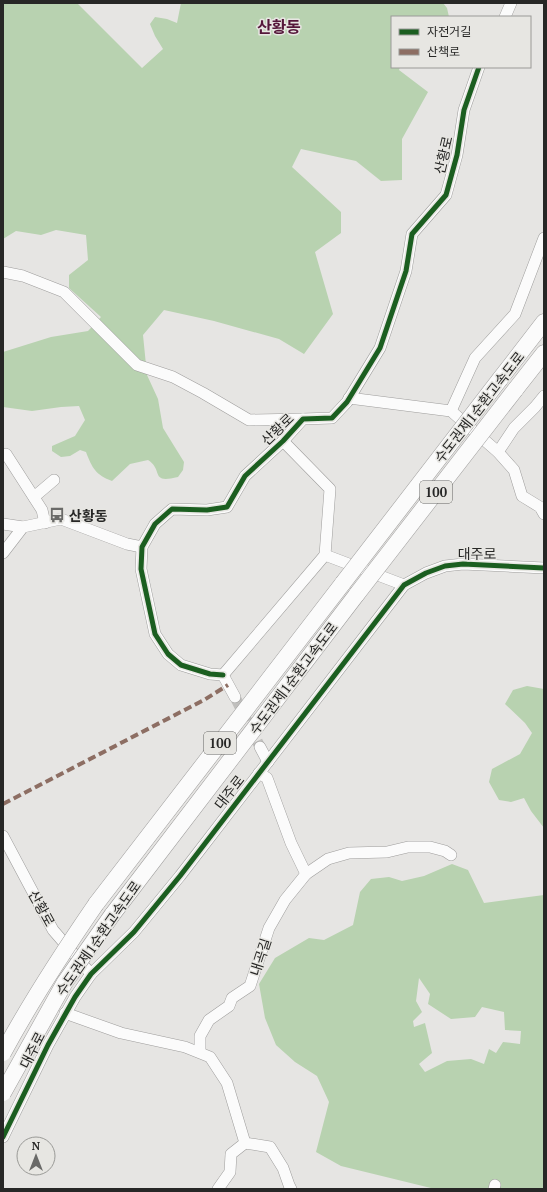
<svg xmlns="http://www.w3.org/2000/svg" width="547" height="1192" font-family="'PT Serif','Noto Sans KR',serif">
<rect width="100%" height="100%" fill="#e6e5e3"/>
<g fill="#b8d2b0" fill-rule="evenodd">
<path d="M3,3H77L142,68L163,49L155,36L150,24L155,17L167,19L177,23L181,3H443L447,8L449,17H392V67H400L399,70L428,92L402,139V180L381,181L356,161L301,149L292,167L341,212V233L315,252L333,314L304,354L279,339L214,321L164,310L143,335L147,375L158,399L163,428L184,462L183,470L178,477C149,484 164,470 148,460L130,464L112,481C96,475 92,468 86,452L80,450L70,456L61,457L52,451V446L75,436L85,420L79,406L61,407L32,411L3,407V352L51,337L88,331L101,317L69,288V275L88,260L86,235L56,230L41,235L16,231L3,239Z"/>
<path d="M527,686L544,689V828L531,811L524,798L511,802L499,800L489,782L492,769L520,754L532,733L525,723L505,704L513,690Z"/>
<path d="M452,864L468,870L484,903L544,895V1189H435L341,1166L316,1152L329,1102L317,1076L295,1062L276,1045L265,1018L259,984L275,958L309,938L324,940L353,925L360,892L371,879L389,877L402,881L424,876ZM419,978L430,994L428,1004L451,1019L475,1017L482,1007L504,1012L505,1030L521,1031L520,1044L503,1042L496,1053L489,1049L484,1064L471,1059L447,1061L425,1072L419,1064L432,1053L425,1023L414,1027L413,1021L422,1012L416,1001Z"/>
</g>
<g fill="none" stroke-linecap="round" stroke-linejoin="round">
<path stroke="#c0bfbd" stroke-width="11" stroke-dasharray="11 5.5" stroke-linecap="butt" d="M235,697L260,747"/>
<defs>
<g id="minor">
<path d="M505,17L511,3"/>
<path d="M3,272L23,276L64,292L137,365L173,377L203,393L249,420L303,419"/>
<path d="M349,398L451,411L498,452L514,470L522,496L540,507L544,514"/>
<path d="M451,411L475,358L515,314L544,238"/>
<path d="M283,441L330,489L325,555"/>
<path d="M498,452L514,428L535,407L544,396"/>
<path d="M6,454L42,510L45,523"/>
<path d="M34,497L54,480"/>
<path d="M3,524L23,527"/>
<path d="M3,553L23,527L61,519L127,544L142,547"/>
<path d="M223,675L210,674L181,665L168,654L155,634L141,569L142,547L155,524L172,509L207,510L227,507L245,476L283,441L303,419L332,418L347,402L380,348L406,271L412,234L446,195L457,155L464,110L479,67"/>
<path d="M223,675L325,555L404,585"/>
<path d="M223,675L235,697"/>
<path d="M260,747L268,762"/>
<path d="M259,773L267,778L291,843L306,874L328,859L349,853L387,852L408,847H430L445,851L451,855"/>
<path d="M3,836L53,930L91,974"/>
<path d="M65,1013L121,1033L185,1047L210,1057L227,1083L245,1143L270,1147L283,1168L289,1185L291,1189"/>
<path d="M200,1052V1036L209,1020L229,1006L232,998L250,986L269,928L285,900L306,874"/>
<path d="M3,1137L48,1045L75,997L91,974L134,932L180,876L404,585L426,573L445,566L463,564L544,568"/>
<path d="M218,1189L230,1172L231,1154L245,1143"/>
<path d="M494,1189L495,1185"/>
</g>
<g id="highway">
<path d="M500,379L544,322"/>
<path d="M515,390L544,353"/>
<path d="M96,904L343,583"/>
<path d="M112,915L357,594"/>
</g>
</defs>
<use href="#minor" stroke="#9e9d9c" stroke-width="12"/>
<use href="#highway" stroke="#9e9d9c" stroke-width="17"/>
<use href="#minor" stroke="#fbfbfb" stroke-width="11"/>
<use href="#highway" stroke="#fbfbfb" stroke-width="16"/>
<defs>
<g id="highway-bridge">
<path d="M343,583L500,379"/>
<path d="M357,594L515,390"/>
<path d="M3,1053C31,1001 63,952 96,904"/>
<path d="M3,1093L65,982L112,915"/>
</g>
</defs>
<use href="#highway-bridge" stroke="#9e9d9c" stroke-width="17" stroke-linecap="butt"/>
<use href="#highway-bridge" stroke="#fbfbfb" stroke-width="16"/>
<path stroke="#8d6e63" stroke-width="4" stroke-dasharray="8 4" stroke-linecap="butt" d="M3,804L204,700L228,685"/>
<defs>
<g id="cycleway">
<path d="M223,675L210,674L181,665L168,654L155,634L141,569L142,547L155,524L172,509L207,510L227,507L245,476L283,441L303,419L332,418L347,402L380,348L406,271L412,234L446,195L457,155L464,110L479,67"/>
<path d="M3,1137L48,1045L75,997L91,974L134,932L180,876L404,585L426,573L445,566L463,564L544,568"/>
</g>
</defs>
<use href="#cycleway" stroke="#e7e6e2" stroke-width="8"/>
<use href="#cycleway" stroke="#1b5e20" stroke-width="5"/>
</g>
<defs>
<symbol id="bus-bare" viewBox="-9 -9 18 18"><path d="M-5-6H5V4H4V6H2V4H-2V6H-4V4H-5ZM-3.5-4V0h7V-4ZM-3.5 1.2v1.5H-2V1.2ZM2 1.2v1.5H3.5V1.2Z" fill="#6a6a68" stroke="#e7e6e2" stroke-width="2.5" paint-order="stroke"/></symbol>
</defs>
<g fill-rule="evenodd">
<use href="#bus-bare" x="46" y="504" width="22" height="22"/>
</g>
<g text-anchor="middle" dominant-baseline="central" stroke-width="3" stroke-linejoin="round" paint-order="stroke">
<g fill="#e7e6e2" stroke="#61605e" stroke-width="1">
<rect x="420" y="481" width="32" height="22" rx="3"/>
<rect x="204" y="732" width="32" height="22" rx="3"/>
</g>
<g font-size="13" font-weight="bold" fill="#272726">
<text x="436" y="492">100</text>
<text x="220" y="743">100</text>
</g>
<g font-size="14" fill="#272726" stroke="#e7e6e2">
<text transform="translate(443 155) rotate(-77)">산황로</text>
<text transform="translate(479 407) rotate(-52)">수도권제1순환고속도로</text>
<text transform="translate(277 429) rotate(-44)">산황로</text>
<text x="477" y="553">대주로</text>
<text transform="translate(293 678) rotate(-53)">수도권제1순환고속도로</text>
<text transform="translate(229 792) rotate(-52)">대주로</text>
<text transform="translate(42 908) rotate(61)">산황로</text>
<text transform="translate(98 938) rotate(-55)">수도권제1순환고속도로</text>
<text transform="translate(260 957) rotate(-72)">내곡길</text>
<text transform="translate(32 1050) rotate(-63)">대주로</text>
</g>
<g font-size="14" font-weight="bold" fill="#272726" stroke="#e7e6e2" text-anchor="start">
<text x="69" y="515">산황동</text>
</g>
<g font-size="16" font-weight="bold" fill="#55173a" stroke="#e7e6e2">
<text x="279" y="27">산황동</text>
</g>
</g>
<rect width="547" height="1192" fill="none" stroke="#272726" stroke-width="8"/>
<rect x="391" y="16" width="140" height="52" fill="#e7e6e2" stroke="#9a9a97"/>
<rect x="399" y="29" width="20" height="6" fill="#1b5e20" stroke="#9a9a97"/>
<text x="427" y="36" font-size="12" fill="#272726">자전거길</text>
<rect x="399" y="49" width="20" height="6" fill="#8d6e63" stroke="#9a9a97"/>
<text x="427" y="56" font-size="12" fill="#272726">산책로</text>
<g transform="translate(36 1156)"><circle r="19" fill="#e7e6e2" stroke="#9a9a97"/>
<path d="M0-3L7 15L0 10L-7 15Z" fill="#6a6a68"/>
<text y="-6" font-size="11" font-weight="bold" text-anchor="middle" fill="#272726">N</text>
</g>
</svg>
